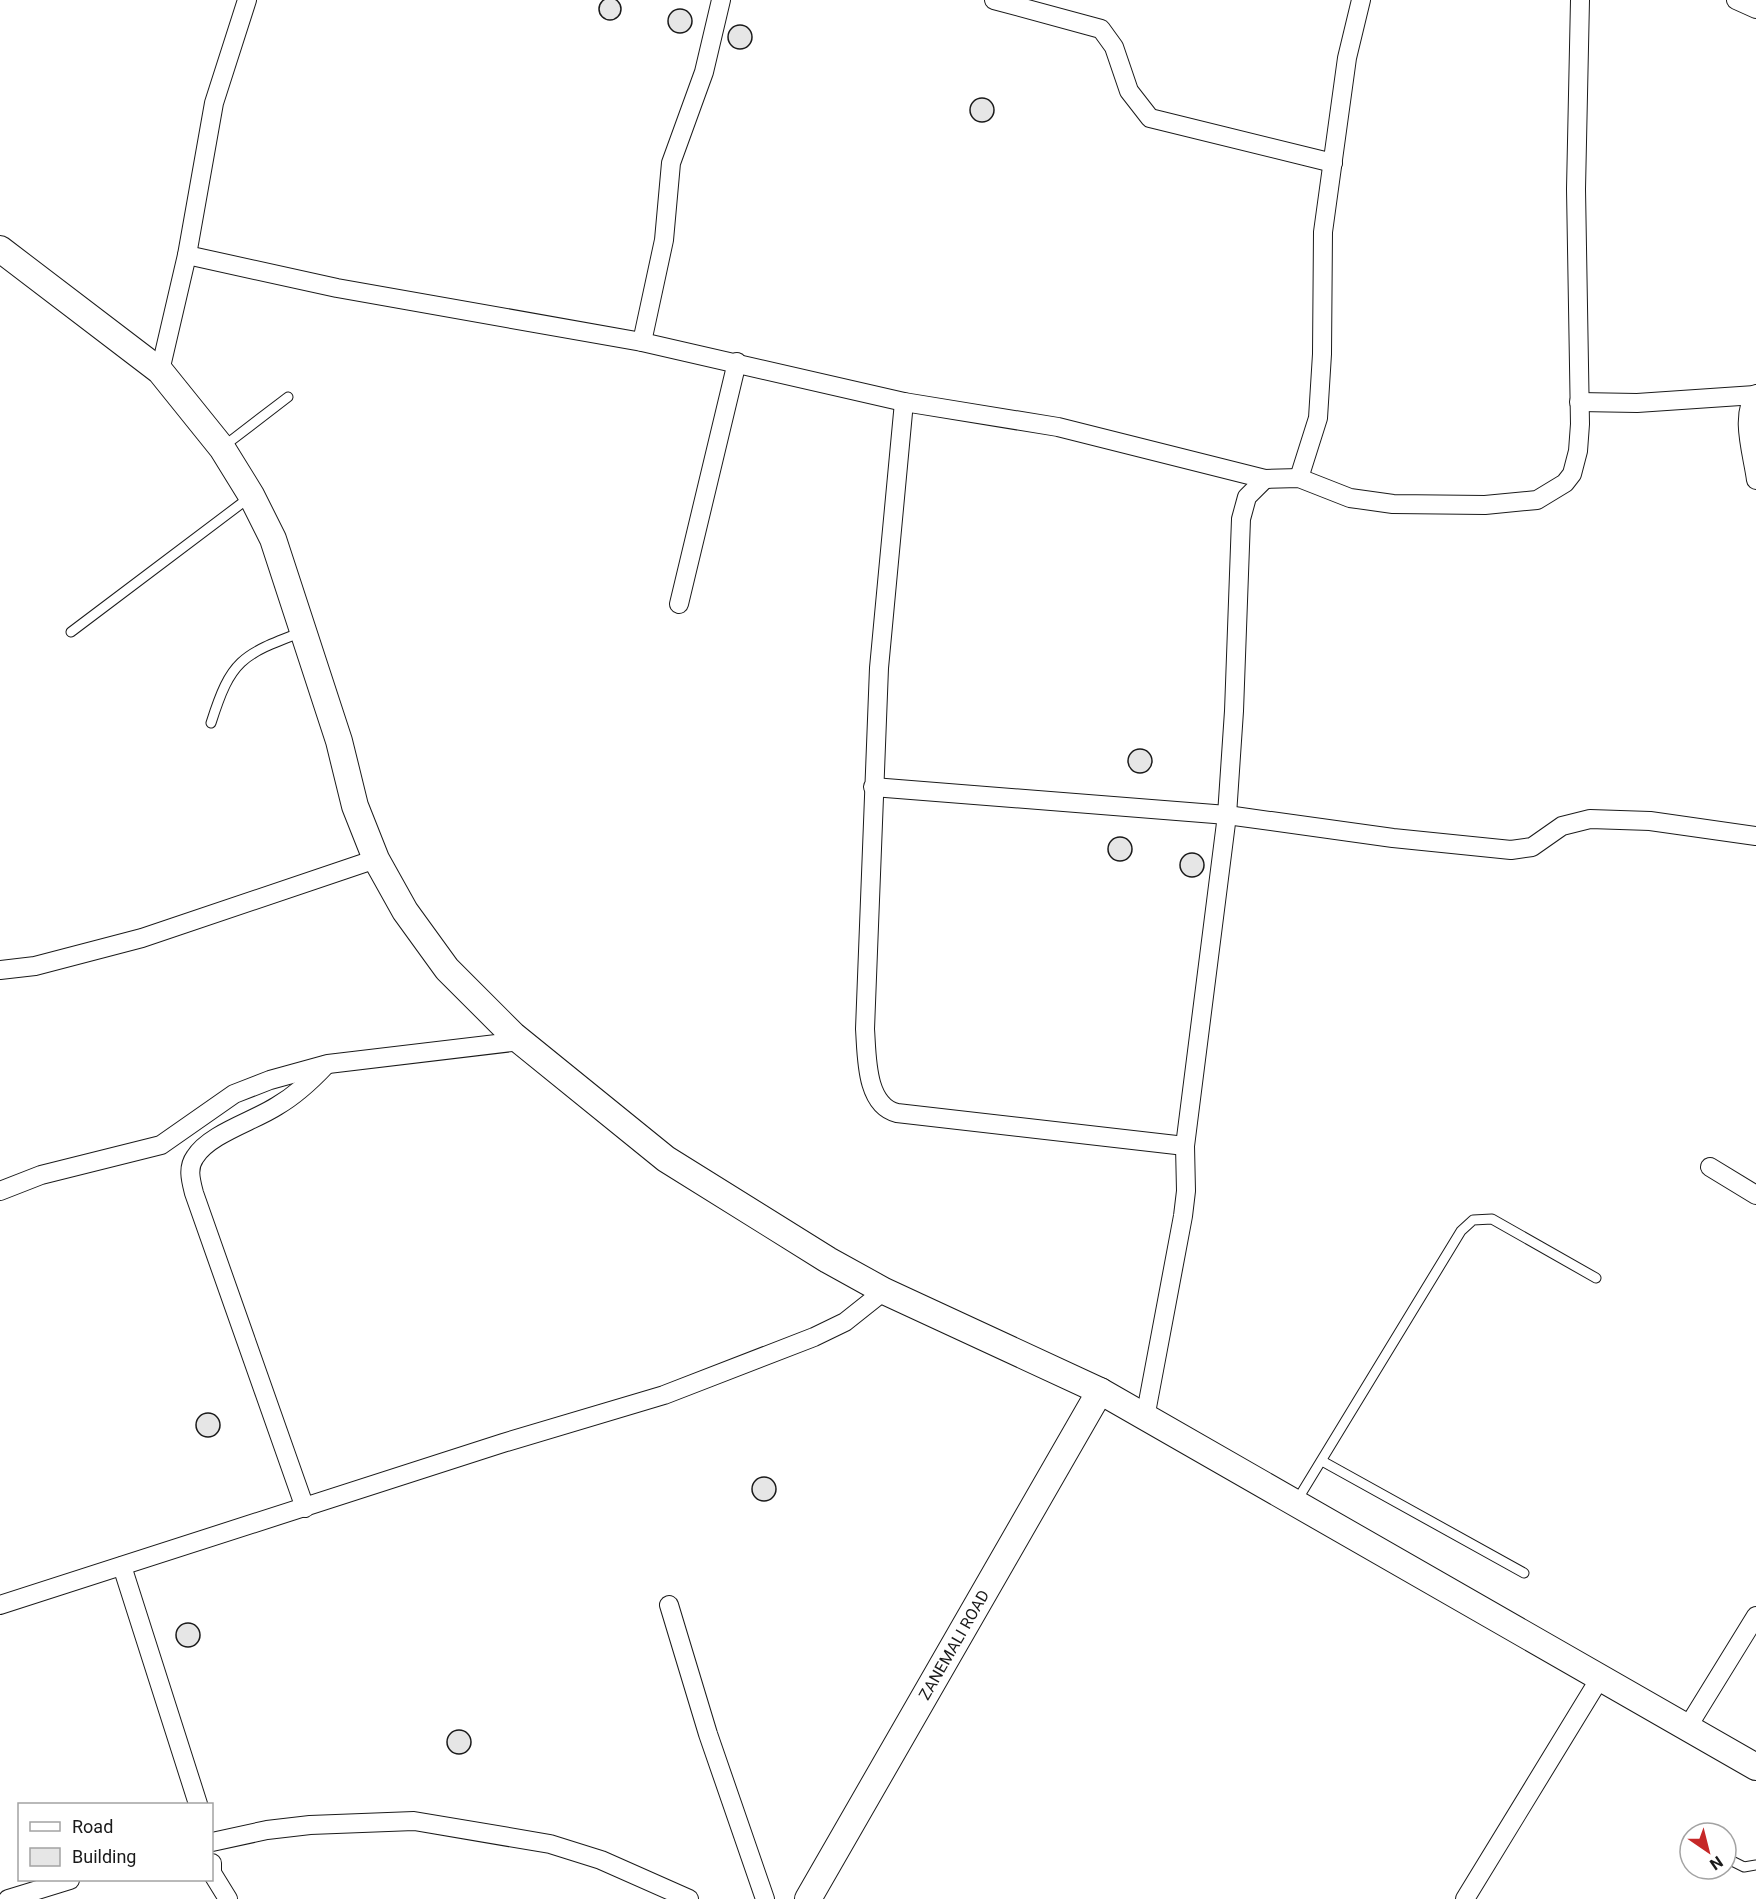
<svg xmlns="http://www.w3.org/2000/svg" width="1756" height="1899" font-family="Roboto,sans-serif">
<rect width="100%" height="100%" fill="#fff"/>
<g fill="#e6e6e6" stroke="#1a1a1a" stroke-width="1.5">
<circle cx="610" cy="9" r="11"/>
<circle cx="680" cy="21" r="12"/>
<circle cx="740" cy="37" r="12"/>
<circle cx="982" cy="110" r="12"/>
<circle cx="1140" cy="761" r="12"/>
<circle cx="1120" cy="849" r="12"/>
<circle cx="1192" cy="865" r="12"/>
<circle cx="208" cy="1425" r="12"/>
<circle cx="764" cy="1489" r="12"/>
<circle cx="188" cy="1635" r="12"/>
<circle cx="459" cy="1742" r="12"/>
</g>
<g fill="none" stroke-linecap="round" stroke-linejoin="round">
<defs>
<g id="lane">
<path d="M224,446L288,397"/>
<path d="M71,632L250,497"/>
<path d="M211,723C231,660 241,655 302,632"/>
<path d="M1322,1461L1524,1573"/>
<path d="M1296,1502L1461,1231L1473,1220L1492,1219L1596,1278"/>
<path d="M1726,1858L1744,1867L1756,1865"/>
</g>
<g id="street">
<path d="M994,0L1101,29L1114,47L1129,91L1150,118L1333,163"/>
<path d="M1736,0L1756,9"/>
<path d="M187,255L337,288L642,342L904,402L1058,427L1265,479L1299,478L1350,498L1393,504L1485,505L1537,500L1565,483L1572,474L1578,451L1580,424L1576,189L1580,0"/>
<path d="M642,342L664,240L671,163L704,72L721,0"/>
<path d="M160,371L187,255L214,103L247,0"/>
<path d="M1756,394C1739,415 1753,455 1756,480"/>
<path d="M904,402L879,668L865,1029C867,1055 865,1105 897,1113L1185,1146"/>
<path d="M1579,402L1637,403L1755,395"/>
<path d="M1299,478L1318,418L1322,354L1323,232L1347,58L1361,0"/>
<path d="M679,604L737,362"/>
<path d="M873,787L1227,815L1393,838L1511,850L1532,847L1562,826L1590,819L1650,821L1756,836"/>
<path d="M0,970L35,966L142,938L376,859"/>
<path d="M1710,1167L1756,1195"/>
<path d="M0,1191L41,1175L161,1145L234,1094L270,1080L328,1064L521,1041"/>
<path d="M1145,1418L1183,1216L1186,1191L1185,1146L1227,815L1234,711L1241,519L1247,497L1265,479"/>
<path d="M305,1508L194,1193C191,1181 187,1168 195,1157C209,1134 254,1121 277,1106C296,1095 311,1081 326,1065"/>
<path d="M122,1566L198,1804"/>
<path d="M0,1605L503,1443L664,1395L814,1337L845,1322L884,1291"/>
<path d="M669,1605L708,1734L765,1899"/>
<path d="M1687,1728L1756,1616"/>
<path d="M212,1842L267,1830L310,1825L414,1821L550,1844L601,1860L689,1899"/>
<path d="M212,1863V1873L228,1899"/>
<path d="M8,1899L70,1880"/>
<path d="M1465,1899L1600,1678"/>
</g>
<g id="secondary">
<path d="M0,249L160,371L222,448L251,495L273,539L339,741L355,806L376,859L405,911L447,969L513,1035L666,1159L828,1260L884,1291L1100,1391L1756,1767"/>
<path d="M808,1899L1100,1391"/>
</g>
</defs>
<use href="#lane" stroke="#1a1a1a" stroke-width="11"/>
<use href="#street" stroke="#1a1a1a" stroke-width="20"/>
<use href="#secondary" stroke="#1a1a1a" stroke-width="28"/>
<use href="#lane" stroke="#fff" stroke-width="9"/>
<use href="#street" stroke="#fff" stroke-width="18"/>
<use href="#secondary" stroke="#fff" stroke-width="26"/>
</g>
<g text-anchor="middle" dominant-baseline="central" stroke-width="4.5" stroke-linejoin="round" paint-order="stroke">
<g font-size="16" fill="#1a1a1a" stroke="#fff">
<text transform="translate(954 1645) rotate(-60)">ZANEMALI ROAD</text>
</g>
</g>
<rect x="18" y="1803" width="195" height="78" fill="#ffffff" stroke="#a3a3a3" stroke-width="1.5"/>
<rect x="30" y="1822" width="30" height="9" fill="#ffffff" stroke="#a3a3a3" stroke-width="1.5"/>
<text x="72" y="1833" font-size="18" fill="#1a1a1a">Road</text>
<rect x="30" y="1848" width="30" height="18" fill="#e6e6e6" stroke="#a3a3a3" stroke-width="1.5"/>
<text x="72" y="1863" font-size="18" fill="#1a1a1a">Building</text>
<g transform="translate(1708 1851) rotate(145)"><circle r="28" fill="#ffffff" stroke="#a3a3a3" stroke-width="1.5"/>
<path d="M0-4.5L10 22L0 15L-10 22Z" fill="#c62828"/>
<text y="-9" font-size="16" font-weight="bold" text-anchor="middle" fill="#1a1a1a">N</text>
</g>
</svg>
